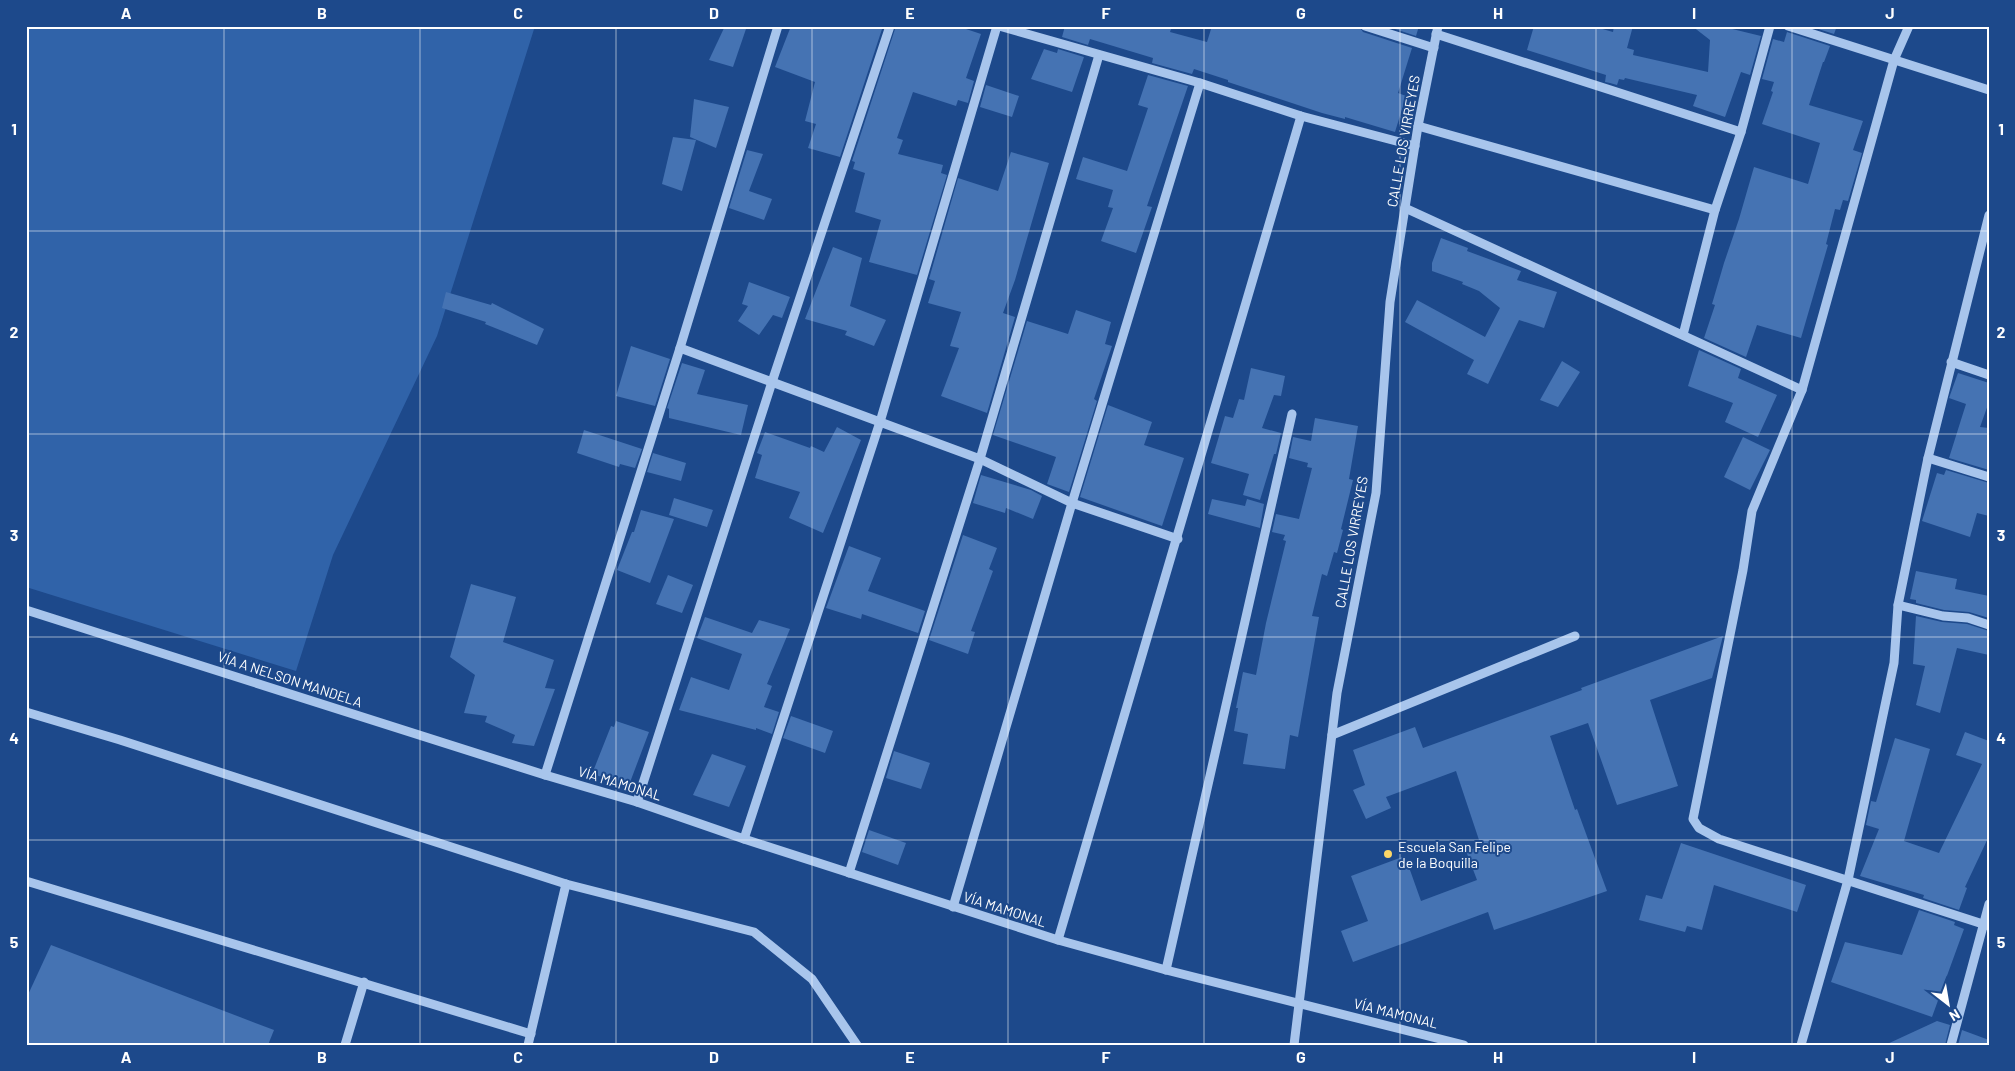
<svg xmlns="http://www.w3.org/2000/svg" width="2015" height="1071" font-family="Barlow,sans-serif">
<rect width="100%" height="100%" fill="#1d498b"/>
<path fill="#3063a9" d="M26,26H535L437,336L333,555L296,671L26,587Z"/>
<g fill="#4573b3">
<path d="M725,26H747L733,67L709,60Z"/>
<path d="M791,26H883L840,157L808,148L816,124L805,121L815,82L775,67Z"/>
<path d="M896,26H957L981,34L966,78L974,81L968,103L958,100L956,106L913,92L897,138L903,140L898,154L943,165L941,173L947,175L917,275L869,262L881,220L855,212L865,173L853,169L855,162L852,161Z"/>
<path d="M1065,26H1172L1170,32L1207,42L1212,26H1359L1363,32L1412,48L1398,93L1406,96L1395,132L1345,117V119L1322,113L1228,82V80L1194,69L1192,74L1152,63L1153,58L1090,39L1088,45L1062,37Z"/>
<path d="M1386,26H1419L1416,36Z"/>
<path d="M1534,26H1592L1613,32L1614,26H1633L1627,48L1634,50L1633,55L1708,72L1710,40L1692,26H1720L1761,36L1750,75L1741,72L1725,117L1693,106L1697,95L1625,78L1624,80L1619,79L1617,85L1610,83L1605,82L1606,75L1527,50Z"/>
<path d="M1809,26H1837L1834,34Z"/>
<path d="M1787,32L1830,46L1824,62H1823L1809,105L1863,121L1853,150L1862,153L1848,201L1843,200L1840,210L1835,209L1826,244L1828,245L1801,338L1757,325L1746,357L1704,338L1715,305L1712,304L1724,263L1739,219L1754,167L1808,184L1820,143L1762,124L1773,92L1771,91L1774,82L1762,79L1773,39L1784,42Z"/>
<path d="M1044,49L1057,53L1058,49L1084,57L1072,92L1031,79Z"/>
<path d="M1148,75L1188,86L1147,206L1152,207L1136,253L1101,241L1113,208L1108,207L1113,190L1076,179L1083,157L1127,171L1148,108L1138,105Z"/>
<path d="M986,85L1019,96L1012,117L980,107Z"/>
<path d="M694,99L729,107L716,148L690,137Z"/>
<path d="M673,137L696,140L682,191L662,184Z"/>
<path d="M747,150L763,154L749,191L772,199L764,220L729,208Z"/>
<path d="M1011,152L1049,163L1015,280L1003,313L1015,317L987,413L941,396L959,348L950,346L961,312L928,303L935,281L929,279L958,178L998,191Z"/>
<path d="M1441,238L1468,248L1467,251L1521,271L1517,280L1557,292L1544,328L1519,320L1488,384L1467,374L1474,360L1405,322L1417,300L1485,337L1500,308L1479,291L1462,284L1463,282L1432,271V263Z"/>
<path d="M833,247L862,258L850,306L886,320L874,346L845,335L847,331L805,319Z"/>
<path d="M749,282L790,297L782,318L773,315L759,335L738,321L748,306L742,304Z"/>
<path d="M446,292L491,305L492,303L544,329L537,345L485,324L486,322L442,308Z"/>
<path d="M1076,310L1111,322L1105,344L1112,346L1094,399L1097,401L1069,492L1047,484L1056,457L993,435L1027,321L1068,334Z"/>
<path d="M631,346L670,359L655,406L616,396Z"/>
<path d="M1699,350L1741,369L1738,378L1777,395L1758,437L1725,422L1733,403L1688,386Z"/>
<path d="M1562,361L1580,372L1558,407L1540,400Z"/>
<path d="M682,363L705,370L697,394L748,405L741,435L669,418V409L667,408Z"/>
<path d="M1251,368L1285,376L1281,396L1274,395L1262,428L1281,433L1276,454H1274L1260,500L1243,495L1249,474L1211,463L1225,416L1233,418L1239,399L1244,400Z"/>
<path d="M1958,373L1989,383V402L1980,427L1989,428V470L1949,458L1966,404L1949,398Z"/>
<path d="M1108,405L1152,422L1144,445L1184,458L1162,526L1080,497Z"/>
<path d="M1315,418L1358,426L1349,479L1353,480L1341,529L1343,530L1337,553L1334,552L1327,576L1322,574L1312,616L1319,617L1298,737L1290,735L1285,769L1243,764L1248,734L1234,731L1238,708H1236L1243,672L1256,675L1266,623L1286,541L1283,540L1285,535L1272,532L1276,514L1299,519L1312,468L1307,467L1308,463L1289,458L1293,437L1311,441Z"/>
<path d="M837,427L861,440L823,533L789,518L800,492L755,478L762,455L757,453L765,432L810,448L811,446L824,452Z"/>
<path d="M584,430L642,449L635,468L620,464L619,467L577,453Z"/>
<path d="M1743,437L1770,450L1750,490L1724,477Z"/>
<path d="M653,453L686,463L681,481L647,472Z"/>
<path d="M1946,470L1989,483V516L1977,513L1970,537L1922,521L1937,473L1944,475Z"/>
<path d="M981,475L1031,490L1042,496L1033,519L1006,508L1005,513L973,503Z"/>
<path d="M674,498L713,510L707,527L669,515Z"/>
<path d="M1212,499L1245,506L1247,499L1264,504L1260,528L1208,514Z"/>
<path d="M641,510L674,519L650,583L617,570L632,532H634Z"/>
<path d="M963,535L997,548L989,569L993,571L971,631L975,632L968,654L929,640Z"/>
<path d="M849,546L881,558L868,591L925,611L918,633L862,614L861,619L826,608Z"/>
<path d="M1916,571L1957,579L1955,589L1989,596V618L1969,612L1944,610L1916,603V600L1910,599Z"/>
<path d="M668,575L693,585L682,613L656,604Z"/>
<path d="M471,584L516,597L503,642L554,660L545,688L555,689L534,746L512,743L515,735L485,722L487,716L464,713L475,675L450,657Z"/>
<path d="M1916,616L1942,622L1967,624L1989,631V655L1957,648L1940,713L1916,705L1925,666L1913,664Z"/>
<path d="M705,617L752,633L759,620L790,629L767,684L772,686L764,707L779,712L772,734L756,728V730L679,710L691,677L729,690L742,654L697,638Z"/>
<path d="M1723,636L1712,678L1650,700L1678,786L1617,805L1588,723L1550,736L1575,810L1577,809L1607,891L1494,930L1488,912L1353,962L1341,931L1368,921L1351,876L1405,856L1421,901L1477,880L1466,851L1481,846L1456,771L1386,797L1391,808L1366,819L1353,790L1365,785L1353,750L1415,727L1423,748L1582,690L1581,688Z"/>
<path d="M791,716L833,731L825,753L783,738Z"/>
<path d="M616,721L649,732L629,785L592,774L611,726L614,727Z"/>
<path d="M1965,732L1989,741V836L1965,887L1967,888L1959,910L1923,898L1924,895L1860,876L1879,829L1866,825L1871,801L1876,802L1895,738L1930,749L1904,841L1939,853L1982,764L1956,755Z"/>
<path d="M894,751L930,763L921,789L886,778Z"/>
<path d="M712,754L746,766L729,807L693,795Z"/>
<path d="M869,830L906,843L898,865L862,852Z"/>
<path d="M1681,843L1806,885L1797,912L1714,885L1702,930L1687,926L1685,932L1639,920L1646,895L1662,899Z"/>
<path d="M1919,910L1955,922L1954,925L1964,929L1932,1017L1831,982L1845,942L1902,955Z"/>
<path d="M51,945L274,1030L268,1045H26V999Z"/>
<path d="M1937,1021L1950,1025L1945,1045H1885Z"/>
<path d="M1962,1030L1989,1040V1045H1958Z"/>
</g>
<g fill="none" stroke-linecap="round" stroke-linejoin="round">
<g stroke="#a8c5ec" stroke-width="9">
<path d="M999,26L1200,83L1301,116L1415,146"/>
<path d="M1365,26L1434,48"/>
<path d="M1788,26L1989,90"/>
<path d="M1909,26L1894,60L1802,390L1752,511L1743,570L1693,819L1699,828L1719,839L1989,926"/>
<path d="M1436,34L1741,132"/>
<path d="M1418,126L1715,210"/>
<path d="M1405,208L1802,390"/>
<path d="M1683,335L1715,210L1741,132L1770,26"/>
<path d="M680,348L980,459L1072,503L1178,539"/>
<path d="M1951,362L1989,375"/>
<path d="M1928,458L1989,477"/>
<path d="M1898,605L1943,616L1968,618L1989,625"/>
<path d="M26,610L545,775L637,802L744,839L1058,940L1166,970L1464,1045"/>
<path d="M26,712L120,740L566,884L754,932L812,979L857,1045"/>
<path d="M1332,735L1575,636"/>
<path d="M545,775L680,348L778,26"/>
<path d="M637,802L772,382L890,26"/>
<path d="M744,839L880,422L997,26"/>
<path d="M849,873L980,459L1099,55"/>
<path d="M26,881L531,1034"/>
<path d="M953,907L1072,503L1200,83"/>
<path d="M1058,940L1301,116"/>
<path d="M1166,970L1292,414"/>
<path d="M345,1045L364,982"/>
<path d="M528,1045L566,884"/>
<path d="M1294,1045L1337,693L1376,493L1390,302L1418,126L1438,26"/>
<path d="M1801,1045L1848,880L1894,663L1898,605L1928,458L1989,215"/>
<path d="M1951,1045L1989,904"/>
</g>
</g>
<path fill="none" stroke="#fff" stroke-width="1" stroke-opacity="0.55" d="M224,26V1045M420,26V1045M616,26V1045M812,26V1045M1008,26V1045M1204,26V1045M1400,26V1045M1596,26V1045M1792,26V1045M26,231H1989M26,434H1989M26,637H1989M26,840H1989"/>
<circle fill="#fcd667" stroke="#1d498b" stroke-width="2" cx="1388" cy="854" r="5"/>
<g text-anchor="middle" dominant-baseline="central" stroke-width="4" stroke-linejoin="round" paint-order="stroke">
<g font-size="14" fill="#fff" stroke="#1d498b">
<text transform="translate(1403 141) rotate(-80)">CALLE LOS VIRREYES</text>
<text transform="translate(1351 542) rotate(-80)">CALLE LOS VIRREYES</text>
<text transform="translate(290 679) rotate(18)">VÍA A NELSON MANDELA</text>
<text transform="translate(620 783) rotate(17)">VÍA MAMONAL</text>
<text transform="translate(1005 909) rotate(18)">VÍA MAMONAL</text>
<text transform="translate(1396 1013) rotate(14)">VÍA MAMONAL</text>
</g>
<g font-size="14" fill="#fff" stroke="#1d498b" text-anchor="start">
<text x="1398" y="846">Escuela San Felipe<tspan x="1398" dy="16">de la Boquilla</tspan></text>
</g>
</g>
<rect width="2015" height="1071" fill="none" stroke="#1d498b" stroke-width="55"/>
<g transform="translate(1948 1004) rotate(149)" stroke="#1d498b" stroke-width="4" paint-order="stroke">
<path d="M0-4L9 19L0 12L-9 19Z" fill="#ffffff"/>
<text y="-8" font-size="14" font-weight="bold" text-anchor="middle" fill="#ffffff">N</text>
</g>
<rect x="28" y="28" width="1960" height="1016" fill="none" stroke="#fff" stroke-width="2"/>
<g font-size="16" text-anchor="middle" font-weight="bold" fill="#fff">
<text x="126" y="19">A</text>
<text x="322" y="19">B</text>
<text x="518" y="19">C</text>
<text x="714" y="19">D</text>
<text x="910" y="19">E</text>
<text x="1106" y="19">F</text>
<text x="1301" y="19">G</text>
<text x="1498" y="19">H</text>
<text x="1694" y="19">I</text>
<text x="1890" y="19">J</text>
<text x="14" y="135">1</text>
<text x="2001" y="135">1</text>
<text x="14" y="338">2</text>
<text x="2001" y="338">2</text>
<text x="14" y="541">3</text>
<text x="2001" y="541">3</text>
<text x="14" y="744">4</text>
<text x="2001" y="744">4</text>
<text x="14" y="948">5</text>
<text x="2001" y="948">5</text>
<text x="126" y="1063">A</text>
<text x="322" y="1063">B</text>
<text x="518" y="1063">C</text>
<text x="714" y="1063">D</text>
<text x="910" y="1063">E</text>
<text x="1106" y="1063">F</text>
<text x="1301" y="1063">G</text>
<text x="1498" y="1063">H</text>
<text x="1694" y="1063">I</text>
<text x="1890" y="1063">J</text>
</g>
</svg>
